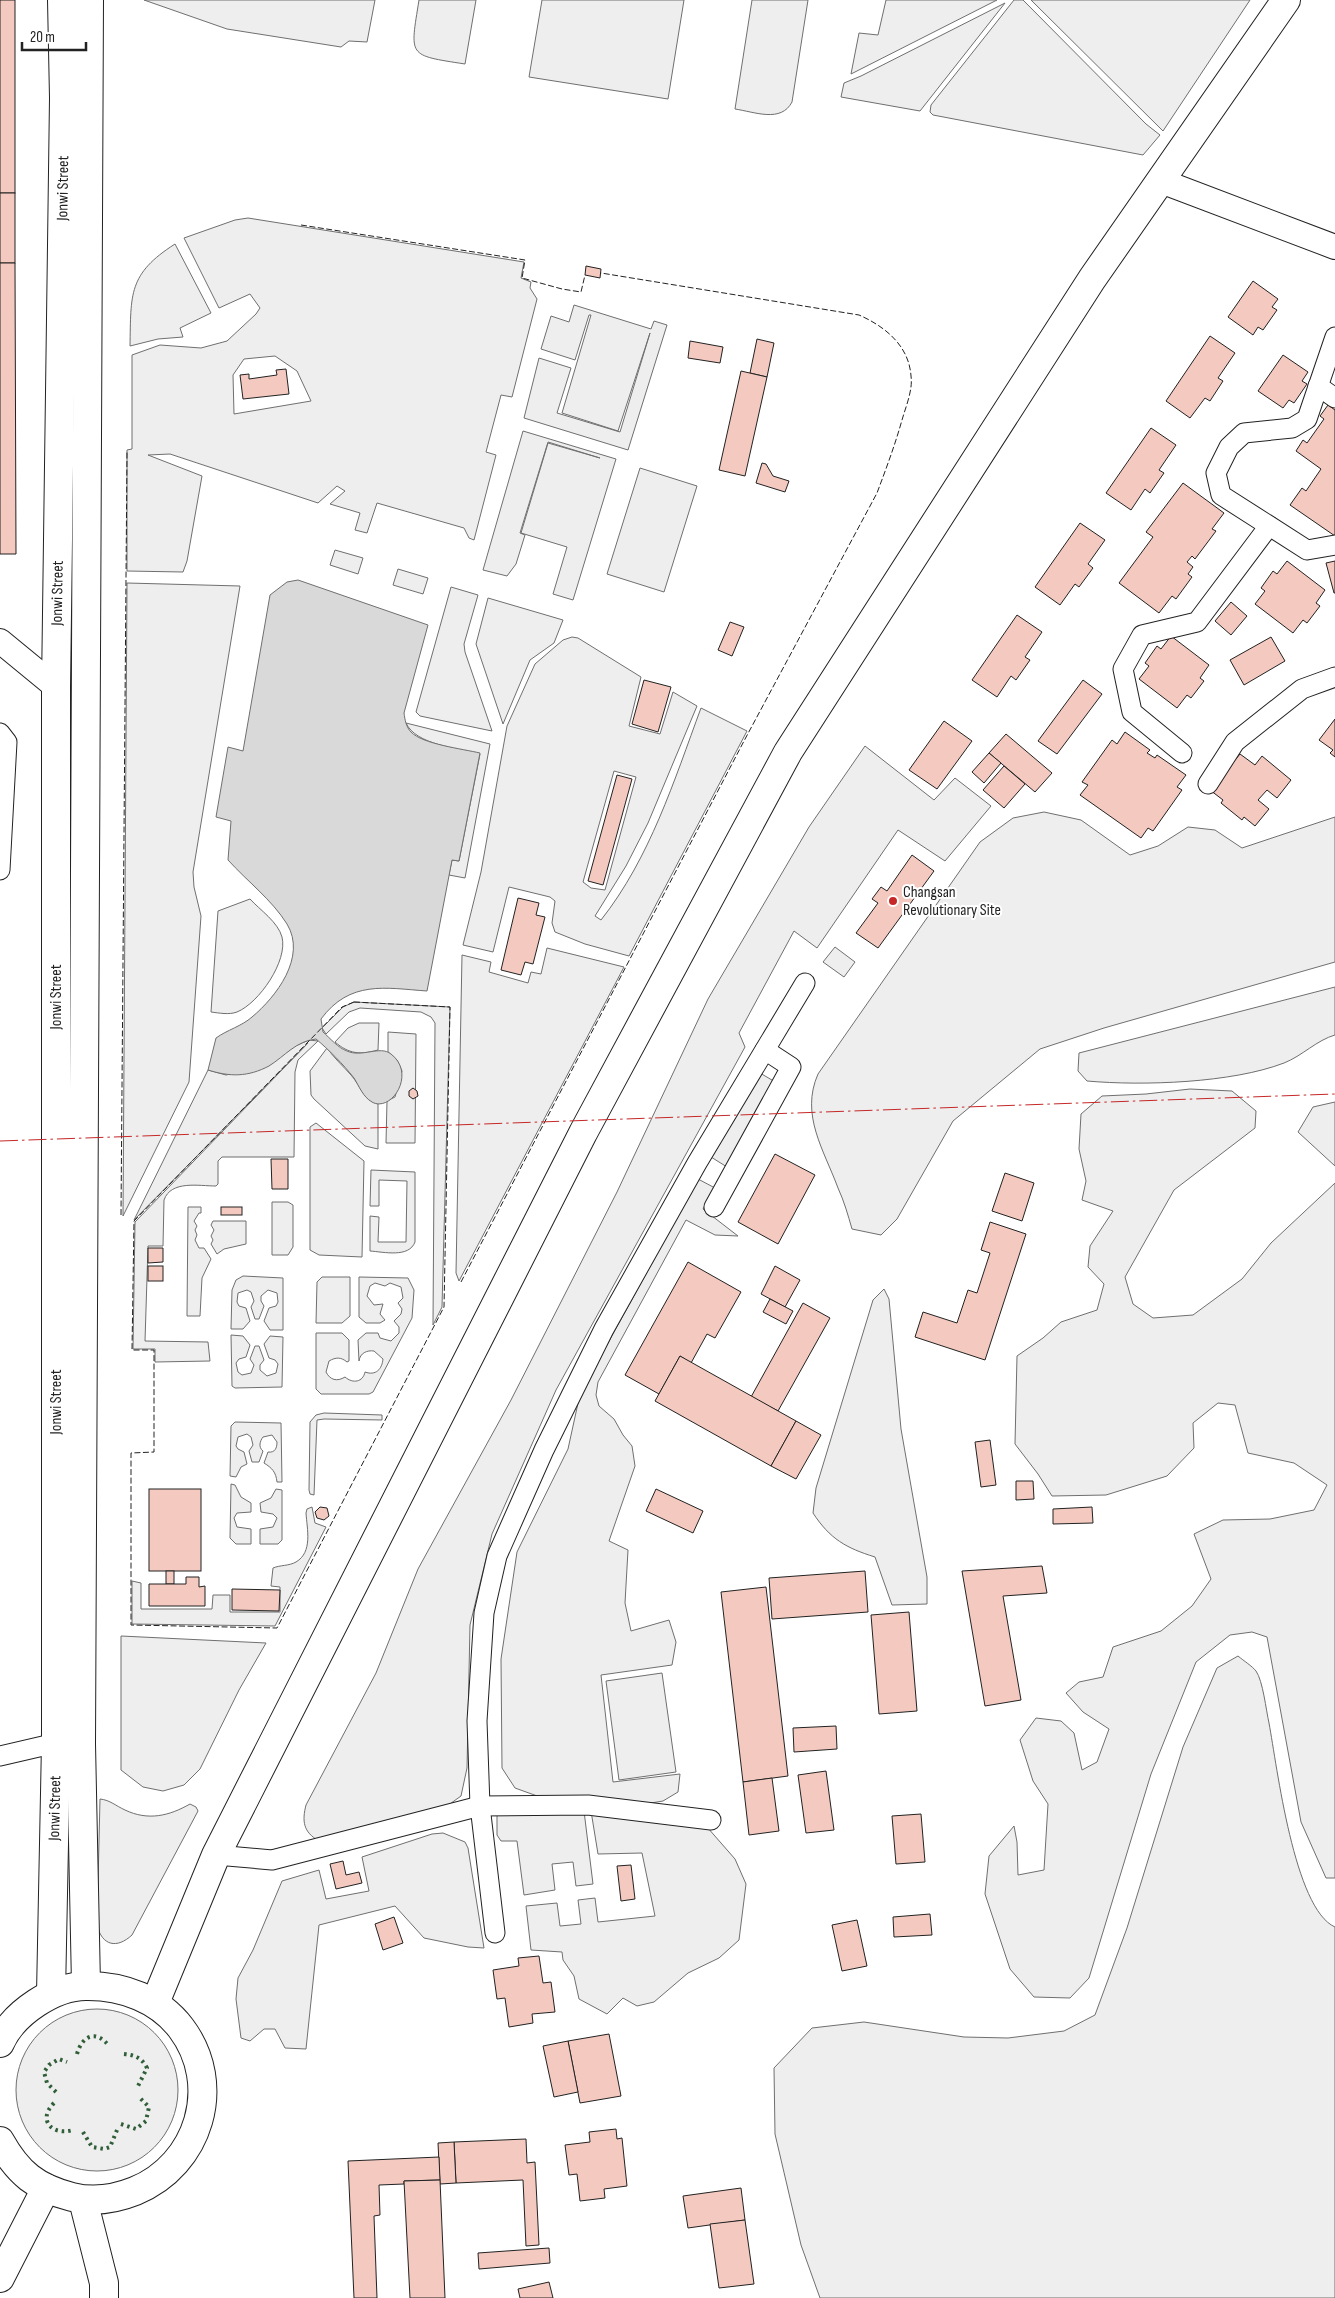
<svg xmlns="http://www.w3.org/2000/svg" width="1335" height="2298" font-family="'Sofia Sans Condensed',sans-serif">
<rect width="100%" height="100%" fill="#fff"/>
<g fill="#eee" stroke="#6f6f6f" fill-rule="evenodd">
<path d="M144,0H375L367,42L349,41L341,47L227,29Z"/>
<path d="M419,0H476L465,64C407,55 410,57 419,0Z"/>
<path d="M542,0H684L668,99L529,77Z"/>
<path d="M752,0H808L792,102C781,123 755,112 735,109Z"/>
<path d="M886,0H997L851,74L859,33L878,35Z"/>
<path d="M1014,0H1023L1146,124L1160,135L1143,155L933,115L930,112L931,105Z"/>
<path d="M1031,0H1250L1163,131Z"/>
<path d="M1005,3L920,111L841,97L844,83L861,76Z"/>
<path d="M248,218L524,262L521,278L531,282L530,288L537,299L512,397L501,395L486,452L496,455L474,540L469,538L464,528L377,503L367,533L355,530L360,513L330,504L345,491L337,486L318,503L170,454L148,455L202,476L187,561L183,572L127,571V450L132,449V355L160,345L201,348L227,341L256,314L260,308L250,294L219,308L184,238L235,220ZM275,356L297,371L311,401L234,414L233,375L244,359Z"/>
<path d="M175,244L211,313L180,328L183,337L158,339L130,346C131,294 128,274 175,244Z"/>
<path d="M574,305L651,329L654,321L667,325L628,450L524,418L539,358L571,368L557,413L620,432L650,333L618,431L562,413L591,315H589L575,360L541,349L551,316L569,322Z"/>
<path d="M523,431L616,459L573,600L553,594L567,547L521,533L548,443L600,458L548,442L520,533L525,535L516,564L507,576L483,570Z"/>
<path d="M640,468L697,486L664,592L607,574Z"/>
<path d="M335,550L363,558L358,574L330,565Z"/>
<path d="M398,569L428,578L423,594L393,585Z"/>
<path d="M127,583L240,586L193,872L194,887L201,916L189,1082L123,1216Z"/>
<path d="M451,587L478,595L464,644L465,652L492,731L420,716L416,712Z"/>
<path d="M488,598L563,620L554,643L530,660L503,724L476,644Z"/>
<path d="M572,637L578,638L641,677L629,726L660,734L673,692L697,706L648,823L626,866L595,916L601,920C650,858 674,781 701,708L747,731L629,956L585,944L555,932L552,923L555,901L550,897L509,887L493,952L463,945L481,872L507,726L535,664L563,640ZM614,771L636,777L605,890L591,888L583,882Z"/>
<path d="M406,723L490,744L465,878L449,875L452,860L459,861L480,754C458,748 416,745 406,723Z"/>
<path d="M865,746L934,800L955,778L991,806L945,861L898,830L817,948L794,931L739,1033L745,1047L556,1390L492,1534L470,1625L467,1768L461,1796L440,1811L319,1841C303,1832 302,1821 306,1805L376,1673L418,1569L511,1400L617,1192L708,999L809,827Z"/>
<path d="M1044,812L1081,820L1130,855L1158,846L1188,827L1215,830L1242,848L1335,817V962L1104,1028L1040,1049L953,1121L897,1219L881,1235L852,1229C848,1215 844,1201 838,1188C824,1150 800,1115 818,1074L980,842L1013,818Z"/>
<path d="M250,899C260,910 278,922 282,937C288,961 259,1003 237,1012C229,1015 219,1013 211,1012L218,911Z"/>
<path d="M835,947L855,962L844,977L823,962Z"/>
<path d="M547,948L624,967L459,1281L456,1273L462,955L491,962L489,972L528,983L531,972L541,974Z"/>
<path d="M1335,987V1035C1317,1040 1302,1056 1284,1063C1232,1083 1143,1086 1087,1081L1078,1071L1079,1053Z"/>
<path d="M354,1002L450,1007L442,1307L433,1325L435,1023L431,1017L421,1012L360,1008L349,1012L326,1034L322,1028L343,1007Z"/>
<path d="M359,1023H379L378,1050C360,1055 349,1054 335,1042L348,1028Z"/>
<path d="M388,1032L416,1034L415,1143H386L387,1101L395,1097L402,1071L397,1060L388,1052Z"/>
<path d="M309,1040L318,1041L298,1060L295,1072L294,1157H222L218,1161V1184L216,1186C199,1186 171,1180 164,1200L163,1246H148L145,1341L208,1342L210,1361L155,1362V1349H133L135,1222L308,1043L134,1220L208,1070L226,1075L269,1065L293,1047Z"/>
<path d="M327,1048C334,1058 343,1066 351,1075C361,1086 363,1100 378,1104V1149L365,1146L314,1099L311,1095L310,1071Z"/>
<path d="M760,1073L777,1083L727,1167L711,1157Z"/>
<path d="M1190,1089L1232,1091L1256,1111L1255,1128L1174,1190L1125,1277L1133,1304L1153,1318L1193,1315L1242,1279L1271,1243L1335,1183V1878H1326L1301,1822L1267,1637L1252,1632L1230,1635L1196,1662L1151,1774L1089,1978L1070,1998L1034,1997L1010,1969L985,1894L989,1856L1014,1826L1017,1842L1018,1875L1044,1870L1048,1804L1033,1781L1020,1740L1036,1718L1061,1721L1074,1733L1082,1770L1097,1762L1109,1729L1083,1712L1066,1693L1079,1682L1103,1677L1113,1647L1161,1631L1192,1606L1211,1579L1194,1534L1223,1520L1270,1519L1314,1510L1327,1485L1294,1463L1248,1453L1235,1405L1218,1403L1193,1423L1194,1448L1167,1476L1106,1495L1052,1496L1038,1474L1015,1444L1017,1356L1043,1338L1061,1322L1097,1310L1104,1284L1088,1267L1090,1246L1113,1211L1082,1200L1086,1181L1079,1149L1081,1114L1102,1096L1146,1094Z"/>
<path d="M1335,1102V1166L1298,1132L1313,1107Z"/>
<path d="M316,1123L364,1161L362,1257L319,1255L310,1250V1127Z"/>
<path d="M371,1170L415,1172V1242C409,1258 384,1252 370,1251V1216L379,1217L378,1242H406L407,1181L379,1180V1206H370Z"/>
<path d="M698,1179L715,1188L703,1209L738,1236L715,1235L686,1220L598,1382L596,1395L599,1406L614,1419L623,1435L632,1446L635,1466L609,1541L628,1550L625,1603L631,1631L669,1620L676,1642L672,1665L601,1675L613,1782L680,1774L678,1792L663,1801L651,1803L540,1797L515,1788L502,1768L501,1659L517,1552L568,1449L580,1394Z"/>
<path d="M272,1202H288L293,1205V1247L288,1255H272Z"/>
<path d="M188,1207H201V1213H199L194,1221L197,1226L195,1230L197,1235L195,1240L199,1248H204L211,1259L202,1278L200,1316H187Z"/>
<path d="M213,1221H246V1244L224,1249L217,1254L211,1244L213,1240L211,1236L214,1230L211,1225Z"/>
<path d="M243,1276L283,1278V1330H270L264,1321L269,1308L276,1306L278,1302L277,1293L268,1290L261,1296V1301L264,1306L259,1319H255L251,1307L254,1301L251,1292L247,1290L238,1293L237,1302L239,1306L246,1308L250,1321L243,1329H231L232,1290L236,1280Z"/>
<path d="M322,1277H350V1316L342,1323H316L317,1282Z"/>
<path d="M359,1277L408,1278L414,1290L412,1318L373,1392L369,1394H321L316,1389V1333H342L349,1340V1361L347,1362C341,1357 336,1357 329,1361L326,1372C330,1380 337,1382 345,1377C353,1384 363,1382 365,1372C376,1376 382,1369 383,1359L374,1351C367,1350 360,1353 359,1361L358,1340L366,1333H378L380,1338L391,1341L399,1333V1327L394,1321L401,1314L402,1309L398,1303L403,1298L401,1287L390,1283L385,1286L375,1283L370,1286L367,1296L374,1305L383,1304L380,1314L385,1320L380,1323H366L359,1317Z"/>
<path d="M884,1289L889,1299L901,1429L927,1577V1604L892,1605L875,1557C846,1548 830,1539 813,1513L816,1488L873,1300Z"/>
<path d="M231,1335L243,1336L250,1345L246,1357L239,1359L236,1363L238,1372L242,1375L251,1373L254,1365L250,1359L255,1346H259L264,1360L260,1365V1370L267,1376L276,1373L278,1364L275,1360L269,1358L264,1344L270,1336L283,1337L282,1387L235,1388L232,1386Z"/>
<path d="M324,1413L382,1415V1420L324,1419L317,1420L314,1495L310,1494L309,1490L310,1422L316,1415Z"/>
<path d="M235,1422L281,1423L282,1482H277C276,1472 272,1468 264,1463L268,1452C275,1453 277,1448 277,1442L272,1435L263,1437C260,1441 258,1447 263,1451L259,1462H252L249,1451L253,1445L251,1437L247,1434L238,1437L236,1446L238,1449L244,1452L247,1464L241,1467L236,1477L230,1476L231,1426Z"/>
<path d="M231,1484L235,1485L241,1497L251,1503V1512L237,1513L234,1518L237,1527L251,1529V1544H236L230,1538Z"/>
<path d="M276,1489L282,1490V1540L278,1544H260V1529L273,1527L277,1518L273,1514L261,1512L260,1503L271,1498Z"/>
<path d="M312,1507L315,1523L326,1527L275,1626L132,1624V1581L141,1583V1609H212L213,1595H230V1612H280V1587L271,1586L273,1568C280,1565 289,1566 296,1562C313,1552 307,1529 306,1513L307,1509Z"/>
<path d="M121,1636L266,1643L239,1690L200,1769L184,1785L163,1791L143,1787L121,1770Z"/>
<path d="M1238,1656C1244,1661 1252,1666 1256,1671C1263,1681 1266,1710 1269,1723C1277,1766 1294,1909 1335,1927V2298H820L801,2245L775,2134L774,2068L812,2028L864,2022L964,2037L1008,2038L1064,2031L1095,2015L1127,1928L1183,1747L1217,1668Z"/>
<path d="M662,1673L676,1772L619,1780L606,1681Z"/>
<path d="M100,1799C110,1800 116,1806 125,1810C148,1821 169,1816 190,1804L196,1807L198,1811L132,1935C117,1949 102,1946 97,1925Z"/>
<path d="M584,1811L593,1884L576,1886L573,1862L552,1864L555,1890L524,1895L517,1841H501L497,1835V1812Z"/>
<path d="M591,1811L707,1827L735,1859L746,1884L739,1940L719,1958L688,1973L654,2002L637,2006L623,1998L607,2014L579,1999L574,1976L563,1960L562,1952L531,1950L526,1906L557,1903L560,1926L581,1924L578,1900L595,1898L598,1922L655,1916L642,1853L598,1854Z"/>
<path d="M443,1833L465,1842L468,1848L484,1948L468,1947L424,1938L395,1906L319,1925L306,2049L285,2048L275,2029H264L250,2041L241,2038L236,1999L238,1978L253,1950L282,1881L319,1870L326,1899L369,1891L362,1857L432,1834Z"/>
<circle cx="97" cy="2090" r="81"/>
</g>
<path fill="#d9d9d9" stroke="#6f6f6f" d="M298,580L428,625L404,713C405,720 406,727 411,732C422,744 463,749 480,753L459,861L452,860L427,991C385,988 350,980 321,1019L323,1032C330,1038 338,1048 347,1051C362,1058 380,1045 391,1054C417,1074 391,1113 372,1102C363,1097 359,1086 354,1078C343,1064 329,1050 316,1039C296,1041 285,1056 269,1066C248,1077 230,1077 208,1070L216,1038C227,1030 242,1026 252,1017C276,997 307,957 287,924C272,900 247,881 228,860L231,821L216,817L228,747L243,751L270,595L287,582Z"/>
<g fill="#f3c9c0" stroke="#222">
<rect x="0" y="0" width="15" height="193"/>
<rect x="0" y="193" width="15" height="70"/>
<path d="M0,263H15L16,554H0Z"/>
<path d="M586,266L601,269L600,278L585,275Z"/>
<path d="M1253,281L1278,299L1272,307L1277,310L1263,330L1258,327L1253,335L1228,317Z"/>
<path d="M1210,336L1235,353L1218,378L1223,381L1210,401L1205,398L1190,418L1166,401Z"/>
<path d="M757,339L774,343L767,377L750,373Z"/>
<path d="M690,341L723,347L720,363L688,358Z"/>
<path d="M1283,355L1308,372L1302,381L1307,384L1294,403L1289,400L1283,408L1258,391Z"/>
<path d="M286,369L289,394L243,399L240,375L249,374V379L277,375L276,370Z"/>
<path d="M741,371L767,377L745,476L719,470Z"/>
<path d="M1328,405L1335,410V536L1290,505L1302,488L1306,491L1321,469L1296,451L1303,440L1307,443L1324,419L1320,416Z"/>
<path d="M1151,428L1176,445L1159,470L1164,473L1150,493L1145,489L1131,510L1106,493Z"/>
<path d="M762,463L766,464L773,476L789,481L785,492L756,483Z"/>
<path d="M1183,483L1224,513L1212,529L1216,531L1195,559L1192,556L1187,562L1193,567L1188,574L1192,577L1176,599L1172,596L1159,613L1119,583L1153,537L1146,532Z"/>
<path d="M1080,523L1105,540L1088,564L1093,568L1079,587L1075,584L1060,605L1035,587Z"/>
<path d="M1287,561L1325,590L1316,603L1320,606L1307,623L1303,620L1293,633L1255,604L1265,591L1261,588L1273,571L1277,574Z"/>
<path d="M1335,561V593H1334L1326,563Z"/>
<path d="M1231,602L1247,616L1231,635L1215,621Z"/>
<path d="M1017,615L1042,632L1025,657L1030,660L1016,680L1011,676L997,697L972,680Z"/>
<path d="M730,622L744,627L732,656L718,650Z"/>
<path d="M1171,636L1209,665L1200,678L1204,681L1191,698L1187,695L1177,708L1139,679L1149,666L1145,663L1157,646L1161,649Z"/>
<path d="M1271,637L1285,661L1244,685L1230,660Z"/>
<path d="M644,680L671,687L658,732L632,724Z"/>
<path d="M1083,680L1102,694L1057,754L1038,741Z"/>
<path d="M1335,719V757L1330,753L1333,750L1319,740Z"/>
<path d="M944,721L972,741L937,789L909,770Z"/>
<path d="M1125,732L1150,750L1147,753L1155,758L1157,755L1186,775L1177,787L1182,790L1153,831L1148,828L1141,838L1080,795L1088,785L1082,782L1112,740L1117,744Z"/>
<path d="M1006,734L1052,773L1035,792L989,753Z"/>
<path d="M989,753L1001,763L984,783L972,772Z"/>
<path d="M1240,754L1255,765L1262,756L1291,780L1277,798L1267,790L1258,800L1269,809L1255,826L1244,817L1242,820L1221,803L1223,800L1210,790Z"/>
<path d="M1004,766L1025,784L1004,808L983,790Z"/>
<path d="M617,775L632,779L603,885L588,881Z"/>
<path d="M912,855L934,871L878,948L856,933L878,903L872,899L881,887L887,891Z"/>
<path d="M518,898L539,903L536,915L545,917L533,964L525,962L521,975L501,970Z"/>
<path d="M413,1088L417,1091L418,1096L413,1099L409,1096V1091Z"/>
<path d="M775,1154L815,1175L778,1244L738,1222Z"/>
<path d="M271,1159H288V1189H272Z"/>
<path d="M1005,1173L1034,1183L1022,1221L992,1211Z"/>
<rect x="221" y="1207" width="21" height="8"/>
<path d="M990,1222L1026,1234L985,1360L915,1337L923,1312L957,1323L968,1290L977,1293L990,1253L981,1250Z"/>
<path d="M148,1248H163V1262L148,1263Z"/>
<path d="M688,1262L741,1292L715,1338L707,1334L691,1363L680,1356L659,1394L625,1375Z"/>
<rect x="148" y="1266" width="15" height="15"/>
<path d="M775,1266L800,1280L785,1307L761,1294Z"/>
<path d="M770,1299L793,1311L786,1324L763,1312Z"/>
<path d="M803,1303L830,1318L778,1411L751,1397Z"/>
<path d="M680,1356L796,1421L771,1466L655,1401Z"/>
<path d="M796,1421L821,1435L796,1479L771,1466Z"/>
<path d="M990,1440L996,1485L981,1487L975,1442Z"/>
<path d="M1016,1481H1033L1034,1499L1016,1500Z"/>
<rect x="149" y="1489" width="52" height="82"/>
<path d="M656,1489L703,1511L693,1533L646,1511Z"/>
<path d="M320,1507L327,1508L329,1516L324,1520L317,1518L315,1512Z"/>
<path d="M1092,1507L1093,1523L1053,1524V1509Z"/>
<path d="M1042,1566L1047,1593L1003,1596L1021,1700L985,1706L962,1571Z"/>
<rect x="166" y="1571" width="8" height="13"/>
<path d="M865,1571L868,1612L772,1619L769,1578Z"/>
<path d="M186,1577H199V1587L205,1586V1606H149V1584H186Z"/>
<path d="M766,1587L788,1776L743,1782L721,1592Z"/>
<path d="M232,1589L280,1590L279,1611L232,1610Z"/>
<path d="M909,1612L917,1711L879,1714L871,1615Z"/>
<path d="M836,1726L837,1749L794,1752L793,1728Z"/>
<path d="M826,1771L834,1830L806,1833L798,1775Z"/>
<path d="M772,1778L779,1831L749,1835L743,1782Z"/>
<path d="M921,1814L925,1862L896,1864L892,1816Z"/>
<path d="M343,1861L346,1875L359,1872L362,1883L336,1889L330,1864Z"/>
<path d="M631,1865L635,1899L621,1901L617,1866Z"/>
<path d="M930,1914L932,1935L894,1937L893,1917Z"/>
<path d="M394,1917L403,1943L383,1950L375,1924Z"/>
<path d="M857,1920L867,1966L842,1971L832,1925Z"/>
<path d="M539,1956L543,1983L551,1982L555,2012L532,2014L533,2023L509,2027L505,1998L497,1999L493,1970L519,1966L518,1958Z"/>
<path d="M609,2034L621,2096L580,2103L568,2041Z"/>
<path d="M568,2041L578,2092L554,2097L543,2046Z"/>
<path d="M616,2129L617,2139L622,2138L627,2186L604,2189L605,2198L580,2201L577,2174L569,2175L565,2145L590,2142L589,2132Z"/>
<path d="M526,2139L527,2163L535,2162L539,2245L526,2246L523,2180L456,2183L454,2142Z"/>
<path d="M454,2142L456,2183L440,2184L438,2143Z"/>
<path d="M439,2157L440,2180L404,2181V2184L379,2185L380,2215L374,2216L377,2298H354L348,2161Z"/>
<path d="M440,2180L445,2298H410L404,2181Z"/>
<path d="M741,2188L745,2220L688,2228L683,2196Z"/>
<path d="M745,2220L754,2284L719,2288L710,2224Z"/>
<path d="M549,2248L550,2263L479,2269L478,2253Z"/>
<path d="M549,2282L553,2298H520L518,2289Z"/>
</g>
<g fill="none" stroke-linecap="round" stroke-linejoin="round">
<defs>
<g id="minor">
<path d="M1335,337L1307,419L1292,428L1244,433L1229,447L1216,473L1221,495L1307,550L1335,545"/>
<path d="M1318,386L1335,398"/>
<path d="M0,733L7,742L0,870"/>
<path d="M1182,753L1132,712L1123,669L1142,635L1197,622L1269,526"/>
<path d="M1208,784L1235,742L1302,689L1335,677"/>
<path d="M714,1207L791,1067L765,1050"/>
<path d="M0,1756L56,1743"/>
<path d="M216,1855L272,1860L480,1806L588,1805L711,1820"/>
<path d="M495,1933L480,1806L477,1721L484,1613L497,1556L544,1450L604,1329L697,1163L805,983"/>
</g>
<g id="tertiary">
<path d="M1161,181L1335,247"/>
<path d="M0,641L56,687"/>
</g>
<g id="primary">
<path d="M86,1985L81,1744L89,0"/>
<path id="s1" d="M51,1994L56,1743V687L64,98L62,0"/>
<path d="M155,2003L216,1855L583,1133L788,752L1092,279L1286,0"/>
<path d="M0,2043C13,2013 55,1985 88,1986C123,1986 159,1999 181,2028C224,2085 199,2165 135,2191C115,2199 92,2202 72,2197C36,2188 18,2173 0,2141"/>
<path d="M83,2200L104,2283V2298"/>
<path d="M0,2278L46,2188"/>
</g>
</defs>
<use href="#minor" stroke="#222" stroke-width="21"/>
<use href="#tertiary" stroke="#222" stroke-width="26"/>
<use href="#primary" stroke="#222" stroke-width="30"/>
<use href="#minor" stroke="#fff" stroke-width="19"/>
<use href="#tertiary" stroke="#fff" stroke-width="24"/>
<use href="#primary" stroke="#fff" stroke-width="28"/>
<g stroke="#2f5e38" stroke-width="4" stroke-dasharray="2.5 4" stroke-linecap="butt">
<path d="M77,2054C82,2036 96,2029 109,2046"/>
<path d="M124,2054C135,2055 142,2058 147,2068L138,2086"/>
<path d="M56,2092L47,2083L44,2072L49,2065L59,2059L67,2062"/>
<path d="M54,2103C37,2120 52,2136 73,2130"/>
<path d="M121,2124L136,2129L146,2121L149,2107L139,2097"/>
<path d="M83,2132L92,2147L104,2149L110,2147L117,2130"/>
</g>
<g stroke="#222" stroke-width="1" stroke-dasharray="6 2.5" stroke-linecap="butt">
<path d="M301,225L525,260L522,278L562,289L581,292L585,275"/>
<path d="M354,1002L450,1007L444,1307L277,1628L131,1625V1453L154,1452V1350H132L134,1221L342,1007Z"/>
<path d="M121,1215L127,452"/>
<path d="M461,1282L744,741L877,493C886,469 895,445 902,420C906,406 913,390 911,376C909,345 884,326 859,315L601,273"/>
</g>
<path stroke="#c62828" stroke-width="1" stroke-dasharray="18 4 2.5 4" stroke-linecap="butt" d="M0,1141L1335,1094"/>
</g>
<circle fill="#c62828" stroke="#fff" stroke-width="2" cx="893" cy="901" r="5"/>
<g text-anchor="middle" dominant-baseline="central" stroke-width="4" stroke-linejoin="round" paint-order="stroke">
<g font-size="16" fill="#222" stroke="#fff">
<text stroke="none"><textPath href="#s1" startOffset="1806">Jonwi Street</textPath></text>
<text stroke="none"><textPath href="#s1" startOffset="1401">Jonwi Street</textPath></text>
<text transform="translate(56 997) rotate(-90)">Jonwi Street</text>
<text transform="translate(56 1402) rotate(-90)">Jonwi Street</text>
<text stroke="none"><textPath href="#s1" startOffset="186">Jonwi Street</textPath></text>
</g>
<g font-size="16" fill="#222" stroke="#fff" text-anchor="start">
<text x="903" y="892">Changsan<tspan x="903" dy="18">Revolutionary Site</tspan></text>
</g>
</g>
<path d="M22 42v8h64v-8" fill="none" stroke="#222222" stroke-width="2.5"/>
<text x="30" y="42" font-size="15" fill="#222222" stroke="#ffffff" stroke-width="4" paint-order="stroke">20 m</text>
</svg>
